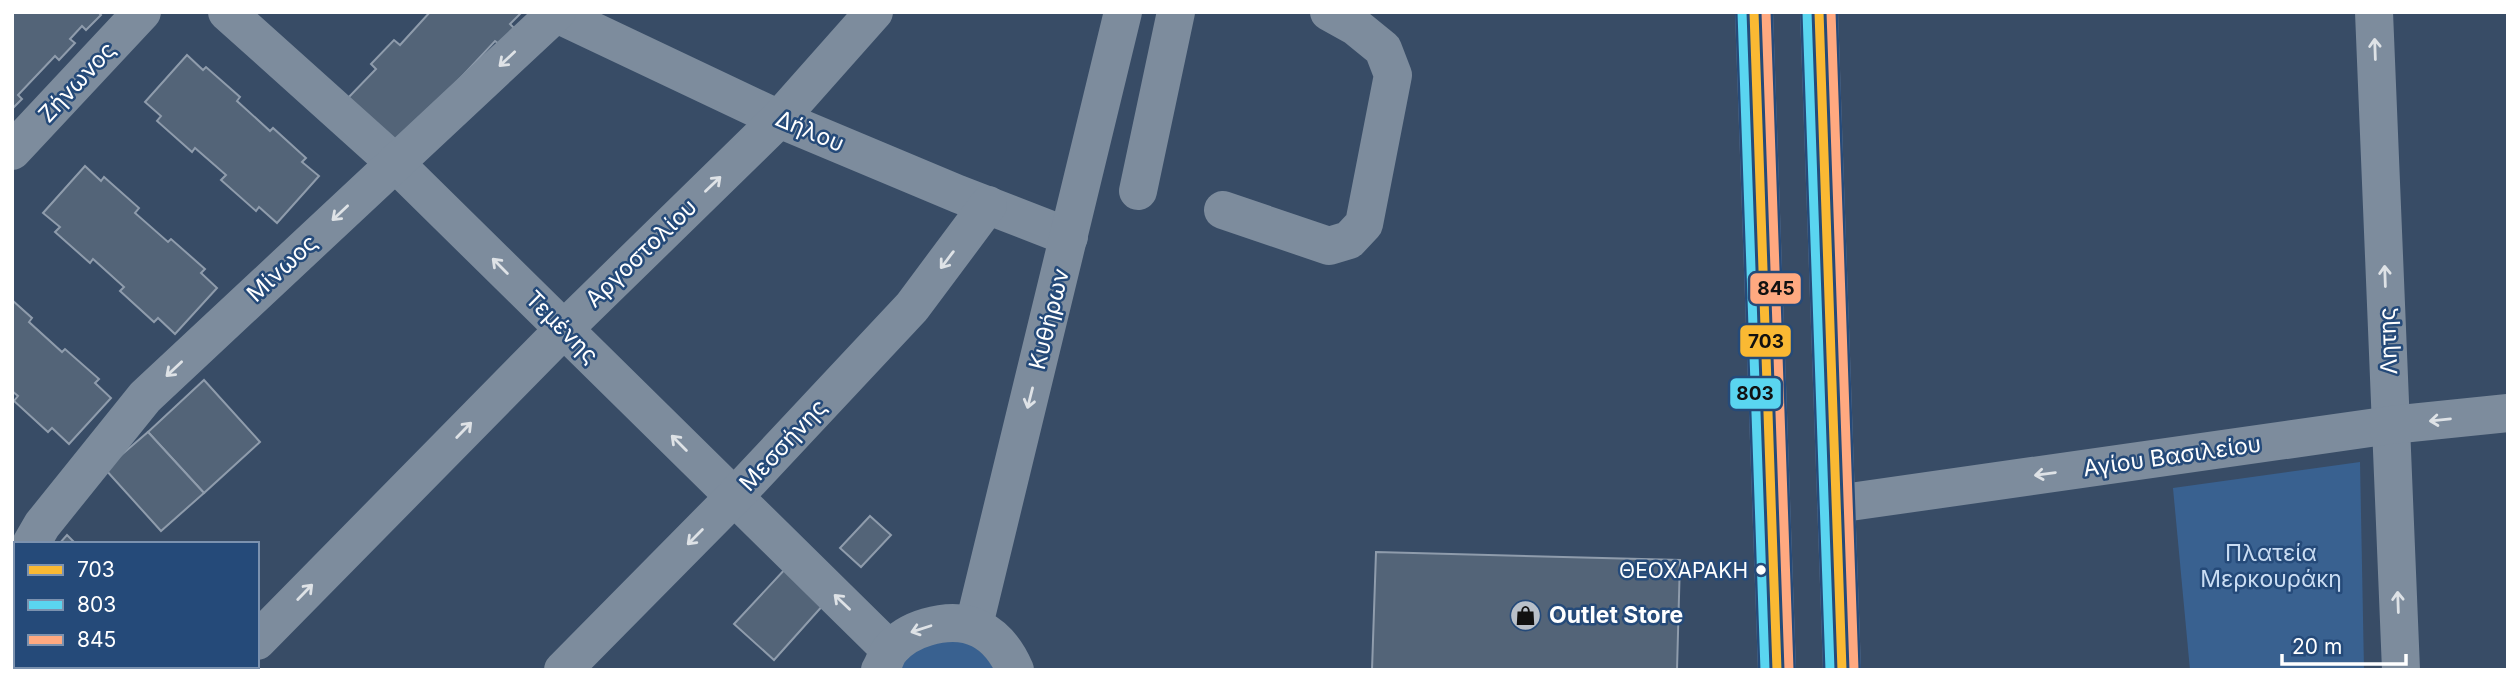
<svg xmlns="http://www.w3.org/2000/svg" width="2520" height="682" font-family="Inter,sans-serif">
<rect width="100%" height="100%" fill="#384c66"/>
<g fill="#396190">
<path d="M2360,462L2364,670H2190L2173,488Z"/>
<path d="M966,639L1001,670H894L926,640Z"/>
</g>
<g fill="#536478" stroke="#8f9cac" stroke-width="2">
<path d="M12,12H98L101,15L86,30L82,26L70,39L75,43L59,60L55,56L18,95L22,99L12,109Z"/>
<path d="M430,12H522L510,24L514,28L499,44L495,41L396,147L346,100L376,69L371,64L394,40L400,45Z"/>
<path d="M187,55L203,70L206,67L240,97L237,101L270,131L273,128L306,158L302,162L319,176L277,223L259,207L256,211L221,180L226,175L195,148L192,152L157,121L161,116L145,102Z"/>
<path d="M85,166L101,181L104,177L139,208L135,213L168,242L171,239L205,269L201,273L217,288L175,334L158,318L154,322L120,291L124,287L93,259L90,263L55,232L60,227L43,213Z"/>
<path d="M12,300L32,318L29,322L62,352L65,349L99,379L95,383L111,398L69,444L52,428L48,432L14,401L18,396L12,391Z"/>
<path d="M204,380L260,442L204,493L148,432Z"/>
<path d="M148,432L204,493L161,531L105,469Z"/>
<path d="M870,516L891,535L861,567L840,548Z"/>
<path d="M67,535L76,544H59Z"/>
<path d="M1376,552L1680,560L1677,670H1372Z"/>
<path d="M787,567L825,603L774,660L734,624Z"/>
</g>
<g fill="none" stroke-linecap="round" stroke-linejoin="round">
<g stroke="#7d8c9d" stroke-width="38">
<path d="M227,12L394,162L890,650"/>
<path d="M2374,12L2401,670"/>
<path d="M555,13L779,119L958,194L1069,237"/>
<path d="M12,151L142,12"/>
<path d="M1138,191L1176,12"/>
<path d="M1223,210L1329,246L1349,240L1364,224L1393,75L1383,49L1356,27L1329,12"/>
<path d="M1836,504L2391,425L2508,413"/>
<path d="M31,544L42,525L145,397L557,12"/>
<path d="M12,574L16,568"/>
<path d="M974,625L1123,12"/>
<path d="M257,641L564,329L779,119L874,12"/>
<path d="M229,670L233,666"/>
<path d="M563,670L734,497L912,307L988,205"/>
<path d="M880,670C884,664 886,655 890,650C900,638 913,631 927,627C969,615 998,631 1015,670"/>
</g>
<g stroke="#7c899c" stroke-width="38">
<path d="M1754,12L1777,670"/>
<path d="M1819,12L1842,670"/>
</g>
<defs>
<g id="bus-1">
<path d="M1754,12L1777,670"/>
<path d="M1819,12L1842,670"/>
</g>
<g id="bus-2">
<path d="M1742,12L1765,670"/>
<path d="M1807,12L1830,670"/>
</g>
<g id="bus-3">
<path d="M1766,12L1789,670"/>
<path d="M1831,12L1854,670"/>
</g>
</defs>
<use href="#bus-1" stroke="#254a79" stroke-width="14"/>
<use href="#bus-2" stroke="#254a79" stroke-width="14"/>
<use href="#bus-3" stroke="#254a79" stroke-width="14"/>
<use href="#bus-1" stroke="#fab933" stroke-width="9"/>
<use href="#bus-2" stroke="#5ad5f0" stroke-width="9"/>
<use href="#bus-3" stroke="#ffa980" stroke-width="9"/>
</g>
<defs><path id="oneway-shaft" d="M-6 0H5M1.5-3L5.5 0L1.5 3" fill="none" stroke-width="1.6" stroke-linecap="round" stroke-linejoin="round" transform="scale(1.75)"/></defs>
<g stroke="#dee2e6">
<use href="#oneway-shaft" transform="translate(2375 49) rotate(-92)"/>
<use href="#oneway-shaft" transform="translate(507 59) rotate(137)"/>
<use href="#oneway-shaft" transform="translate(713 184) rotate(-44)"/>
<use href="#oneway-shaft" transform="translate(340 213) rotate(137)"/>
<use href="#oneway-shaft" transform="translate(947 260) rotate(127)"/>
<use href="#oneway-shaft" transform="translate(500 266) rotate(-135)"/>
<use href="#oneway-shaft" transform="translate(2385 276) rotate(-92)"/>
<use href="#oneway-shaft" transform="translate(174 369) rotate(137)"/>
<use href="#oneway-shaft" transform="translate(1030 398) rotate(104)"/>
<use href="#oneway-shaft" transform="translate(2440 420) rotate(174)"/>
<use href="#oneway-shaft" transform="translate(464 430) rotate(-46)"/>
<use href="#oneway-shaft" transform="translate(679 443) rotate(-135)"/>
<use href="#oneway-shaft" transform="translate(2045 474) rotate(172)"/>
<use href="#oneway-shaft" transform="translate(695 537) rotate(135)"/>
<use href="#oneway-shaft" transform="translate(305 592) rotate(-46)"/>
<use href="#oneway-shaft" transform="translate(842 602) rotate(-136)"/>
<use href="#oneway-shaft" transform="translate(2398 602) rotate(-92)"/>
<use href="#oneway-shaft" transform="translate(921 629) rotate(162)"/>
</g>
<defs>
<symbol id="shop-disc" viewBox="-11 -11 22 22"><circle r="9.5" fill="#b9c0c9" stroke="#254a79"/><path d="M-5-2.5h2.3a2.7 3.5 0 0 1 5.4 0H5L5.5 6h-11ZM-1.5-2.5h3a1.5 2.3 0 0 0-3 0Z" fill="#111"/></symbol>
</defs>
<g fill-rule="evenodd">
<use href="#shop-disc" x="1508" y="598" width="35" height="35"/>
</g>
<circle fill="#fff" stroke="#254a79" stroke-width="2.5" cx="1761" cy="570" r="6"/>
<g text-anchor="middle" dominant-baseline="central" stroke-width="5" stroke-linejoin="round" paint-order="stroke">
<g font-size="21" fill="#fff" stroke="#254a79" text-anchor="end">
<text x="1748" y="570">ΘΕΟΧΑΡΑΚΗ</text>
</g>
<g font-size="23" fill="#fff" stroke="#254a79">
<text transform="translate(77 82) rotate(-47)">Ζήνωνος</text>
<text transform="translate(810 131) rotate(23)">Δήλου</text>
<text transform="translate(641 253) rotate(-44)">Αργοστολίου</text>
<text transform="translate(282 268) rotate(-43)">Μίνωος</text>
<text transform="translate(1049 319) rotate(-76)">Κυθήρων</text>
<text transform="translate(562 327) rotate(45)">Τεμένης</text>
<text transform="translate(2388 341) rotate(-92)">Λητης</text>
<text transform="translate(783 445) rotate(-47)">Μεσσήνης</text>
<text transform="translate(2172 456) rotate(-8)">Αγίου Βασιλείου</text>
</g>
<g font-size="23" fill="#caddf3" stroke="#254a79">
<text x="2271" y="553">Πλατεία<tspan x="2271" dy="26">Μερκουράκη</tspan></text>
</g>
<g font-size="23" font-weight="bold" fill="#fff" stroke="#254a79" text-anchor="start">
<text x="1549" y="615">Outlet Store</text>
</g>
</g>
<g stroke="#254a79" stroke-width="2.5">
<rect x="1749" y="272" width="53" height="33" rx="7" fill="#ffa980"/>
<rect x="1739" y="324" width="53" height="34" rx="7" fill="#fab933"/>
<rect x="1729" y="377" width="53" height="33" rx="7" fill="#5ad5f0"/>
</g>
<g font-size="19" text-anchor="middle" font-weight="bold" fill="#111">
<text x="1776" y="295">845</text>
<text x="1766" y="348">703</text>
<text x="1755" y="400">803</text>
</g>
<rect width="2520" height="682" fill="none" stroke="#ffffff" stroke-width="28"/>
<rect x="14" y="542" width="245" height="126" fill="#254a79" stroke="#7c92af" stroke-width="2"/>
<rect x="28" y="565" width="35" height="10" fill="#fab933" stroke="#7c92af" stroke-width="2"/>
<text x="77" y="577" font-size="21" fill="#ffffff">703</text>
<rect x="28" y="600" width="35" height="10" fill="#5ad5f0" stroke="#7c92af" stroke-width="2"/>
<text x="77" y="612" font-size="21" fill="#ffffff">803</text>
<rect x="28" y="635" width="35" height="10" fill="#ffa980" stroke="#7c92af" stroke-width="2"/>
<text x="77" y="647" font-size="21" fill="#ffffff">845</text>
<path d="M2282 654v10h124v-10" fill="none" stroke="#ffffff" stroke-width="3.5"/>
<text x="2292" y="654" font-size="21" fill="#ffffff" stroke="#254a79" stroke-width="5" paint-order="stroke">20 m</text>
</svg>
